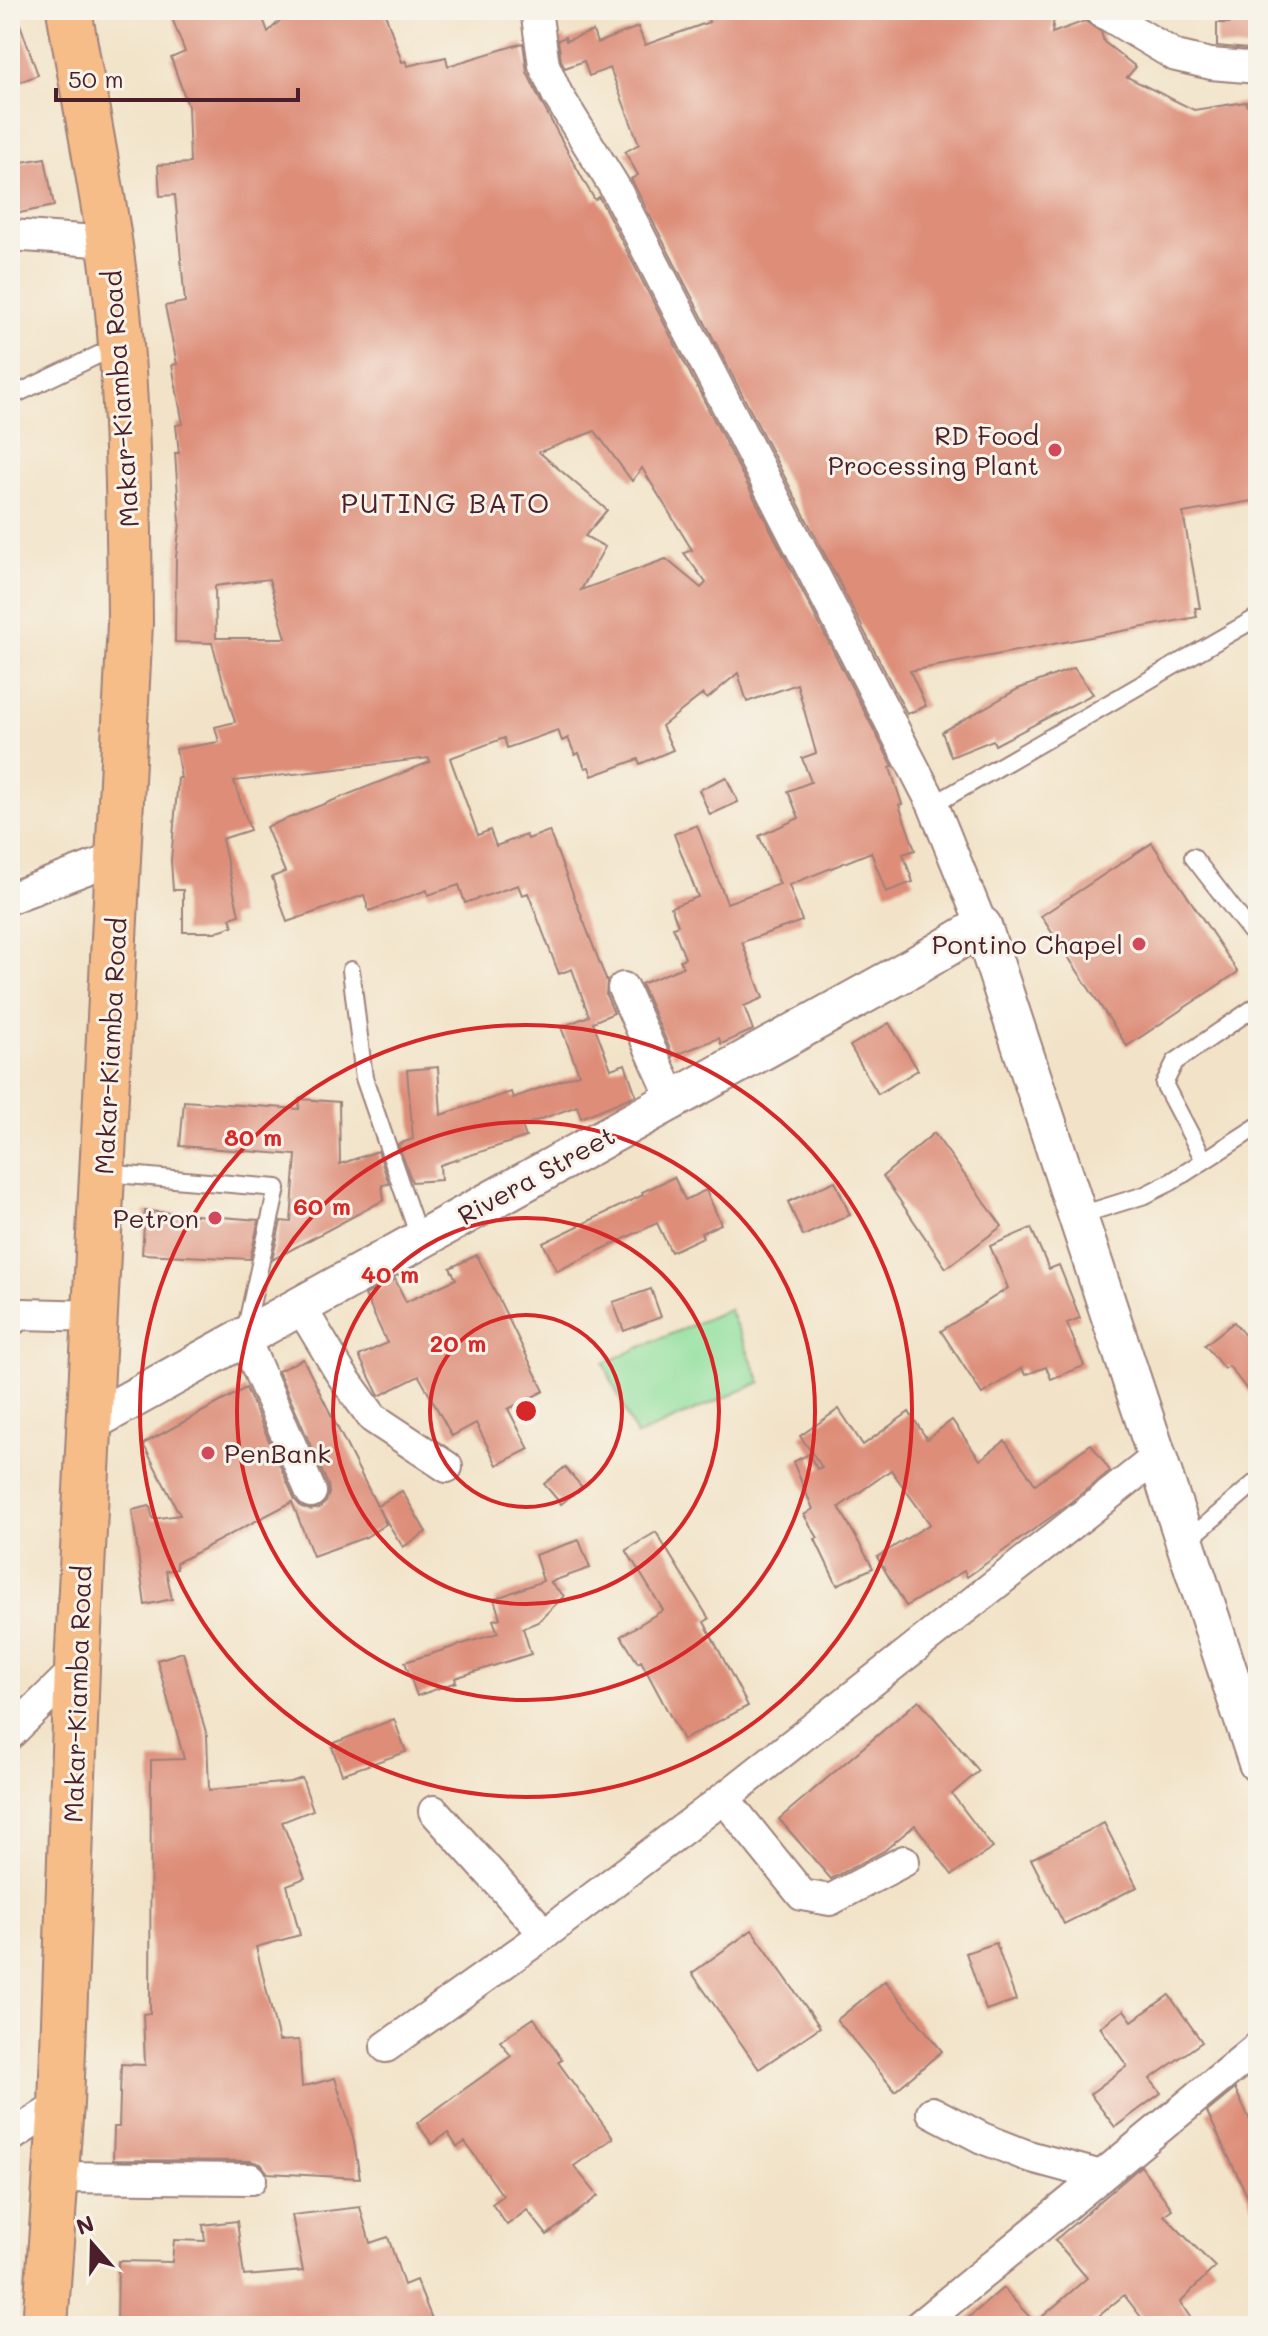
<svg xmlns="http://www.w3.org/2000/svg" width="1268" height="2336" font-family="Mali,sans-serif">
<rect width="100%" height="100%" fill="#f7f3e8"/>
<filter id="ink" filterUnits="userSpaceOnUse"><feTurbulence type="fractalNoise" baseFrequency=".0125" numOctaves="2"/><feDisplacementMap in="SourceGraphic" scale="16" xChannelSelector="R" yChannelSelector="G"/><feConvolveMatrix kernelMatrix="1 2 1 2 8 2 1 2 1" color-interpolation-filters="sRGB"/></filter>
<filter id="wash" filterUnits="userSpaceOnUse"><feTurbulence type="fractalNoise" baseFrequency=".006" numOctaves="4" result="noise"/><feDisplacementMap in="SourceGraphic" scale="32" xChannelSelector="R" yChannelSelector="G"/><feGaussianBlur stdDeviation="1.8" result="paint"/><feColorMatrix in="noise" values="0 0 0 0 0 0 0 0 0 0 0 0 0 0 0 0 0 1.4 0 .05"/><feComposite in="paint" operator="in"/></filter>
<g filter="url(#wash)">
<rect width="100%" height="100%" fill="#f2e3c8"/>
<path fill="#91e09e" stroke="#6e8064" stroke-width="2" d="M729,1309L761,1382L636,1436L604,1363Z"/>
<g id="blocks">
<g fill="#dd8d78" fill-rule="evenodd">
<path d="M10,10H15L38,75L15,84L10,69Z"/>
<path d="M169,10H260L268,32L291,10H384L402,62L406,61L407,66L446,57L448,66L523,43L527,72L541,102L586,185L595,200L599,197L893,767L890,768L902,804L899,805L915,850L903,854L913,882L886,892L871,852L789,885L802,921L742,942L763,998L744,1006L753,1030L721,1044L719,1038L673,1056L641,984L683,967L680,960L685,958L673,927L678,925L671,907L698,897L674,834L697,825L727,903L780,884L759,836L799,818L788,791L811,782L802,758L816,753L797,684L747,702L738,673L707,699L703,694L662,726L673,750L640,764L638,759L592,776L589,767L585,768L579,753L575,755L568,738L562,741L558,730L507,748L504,738L450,758L478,835L490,830L496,846L526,835L528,839L549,831L607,982L606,995L614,1013L593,1022L611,1069L625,1064L636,1095L581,1118L577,1106L522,1126L526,1137L440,1165L441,1180L412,1182L398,1144L413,1139L407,1070L438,1067L441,1115L511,1092L513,1098L579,1074L561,1027L589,1016L572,969L559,974L528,893L522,895L518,885L465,903L459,885L428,895L427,890L369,911L364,895L287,922L272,877L285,872L266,827L430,762L429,758L234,781L250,830L222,839L239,915L230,918L233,926L215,932H183V890H173L171,861L178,778H181L176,749L219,742L215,727L235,722L212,643L175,642L176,557L180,523L175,453H179L176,425L183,424L172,365L177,364L165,306L185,302L175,195L160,196L158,165L190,163L188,106L171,58L185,52ZM595,431L632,481L642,468L692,550L684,553L706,583L701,588L666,559L581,590L605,547L585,536L607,510L539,452ZM269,579L286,638H216L215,586Z"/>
<path d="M706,10H1055L1052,33L1085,21L1101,32L1104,42L1136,67L1127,77L1194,110L1246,102L1247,106L1258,107V500L1183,513L1200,608H1195L1197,617L910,671L926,706L907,714L631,179L638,175L625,152L639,144L610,68L589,76L584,61L565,68L561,60L558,40L565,37L566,41L593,31L597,43L638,27L645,45L709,22Z"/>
<path d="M1229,10H1258V50L1217,46V23H1230Z"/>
<path d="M45,158L54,206L10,215V164Z"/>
<path d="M1074,668L1093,694L995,745L993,740L951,757L942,732L1018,689Z"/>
<path d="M726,777L738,802L710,815L699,790Z"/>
<path d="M1152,843L1238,972L1127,1046L1041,916Z"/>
<path d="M889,1023L918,1070L878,1094L850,1046Z"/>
<path d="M300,1099L339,1102L340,1164L378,1151L389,1184L382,1185L384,1200L272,1260L281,1221L291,1222L296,1155L180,1146L184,1101L299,1109Z"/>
<path d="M934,1133L1002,1226L946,1268L883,1176Z"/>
<path d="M674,1177L685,1200L706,1190L721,1224L701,1233L703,1237L671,1252L657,1223L557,1271L543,1243L643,1195L642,1192Z"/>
<path d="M835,1181L850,1215L803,1236L788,1202Z"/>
<path d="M145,1211L259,1220L250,1259L142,1254Z"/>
<path d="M1031,1228L1049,1269L1059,1265L1080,1318L1067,1323L1084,1366L1051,1379L1046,1367L1025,1375L1022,1368L982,1394L941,1331L1008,1288L990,1246Z"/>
<path d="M477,1255L544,1391L508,1409L529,1449L497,1465L476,1423L452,1436L419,1376L379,1396L359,1356L387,1343L365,1295L395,1279L406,1302L456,1279L450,1268Z"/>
<path d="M651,1289L661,1317L624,1331L613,1302Z"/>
<path d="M1234,1322L1258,1352V1404L1229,1366L1224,1369L1205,1345Z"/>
<path d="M303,1359L377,1506L402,1491L426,1532L403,1547L378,1508L386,1524L366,1537L313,1556L292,1502L176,1563L177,1569L166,1571L172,1599L145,1605L132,1510L150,1506L153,1519L180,1515L143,1444L246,1388L295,1500L301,1507L310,1510L319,1508L326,1502L329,1493L328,1485L278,1371Z"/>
<path d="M839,1409L863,1445L909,1412L927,1439L952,1420L980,1460L1005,1441L1035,1484L1091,1444L1110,1471L1058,1512L967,1577L964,1571L906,1606L877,1557L930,1524L891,1470L839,1507L873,1568L837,1585L815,1539L818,1538L804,1515L813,1509L793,1462L809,1454L817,1469L822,1467L800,1436Z"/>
<path d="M565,1467L582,1487L561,1504L544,1484Z"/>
<path d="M656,1532L709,1619L704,1622L748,1706L683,1740L641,1661L638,1663L621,1636L663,1610L626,1550Z"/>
<path d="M579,1540L590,1568L550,1582L564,1596L538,1622L523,1628L531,1654L455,1678L456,1682L417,1696L405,1662L498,1633L493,1620L500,1618L494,1599L543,1581L535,1555Z"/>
<path d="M183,1652L207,1736L209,1790L291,1782L302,1778L313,1810L282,1822L305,1878L287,1885L300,1935L256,1947L279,2041L299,2040L302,2087L335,2078L353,2137L360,2178L268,2173L261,2164L251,2161L113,2160L114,2127H119L121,2064L145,2065L143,2014L150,2013L151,1760L184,1759L157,1660Z"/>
<path d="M919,1700L979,1771L952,1794L993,1848L952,1875L915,1825L884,1851L831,1879L779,1819Z"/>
<path d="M394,1719L406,1752L342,1774L332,1747L335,1746L334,1743Z"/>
<path d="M1104,1823L1137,1887L1064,1924L1031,1859Z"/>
<path d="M752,1930L820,2027L759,2069L692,1973Z"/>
<path d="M996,1943L1016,2000L986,2010L966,1953Z"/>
<path d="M885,1981L942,2051L895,2091L837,2020Z"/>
<path d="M1169,1995L1202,2042L1150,2079L1161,2093L1115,2127L1090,2094L1127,2066L1100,2027L1124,2010L1132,2021Z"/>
<path d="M534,2018L562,2060L558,2062L613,2138L574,2166L598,2196L547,2235L527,2210L507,2225L492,2204L503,2196L465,2142L457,2147L448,2133L432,2144L417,2123L511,2056L500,2041Z"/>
<path d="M1235,2089L1258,2137V2218L1207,2112Z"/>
<path d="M1141,2166L1172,2209L1164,2215L1215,2267L1180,2302L1196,2326H1148L1124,2295L1087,2326H959L1003,2288L1035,2323L1087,2278L1055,2240Z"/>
<path d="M360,2207L370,2243L388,2237L404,2285L416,2280L435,2326H117L118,2261L172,2262L174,2240L205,2241L203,2225L237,2221L244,2276L303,2271L292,2215Z"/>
</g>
</g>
</g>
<g filter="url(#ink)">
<use href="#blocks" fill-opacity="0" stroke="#9e817a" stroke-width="2"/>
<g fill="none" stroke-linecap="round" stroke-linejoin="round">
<defs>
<g id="service">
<path d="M10,397L117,346"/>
<path d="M933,805L1258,617"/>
<path d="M1193,857L1258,941"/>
<path d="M351,970L364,1078L420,1240"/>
<path d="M1204,1160L1164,1084L1175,1062L1258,1005"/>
<path d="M105,1173L277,1188L245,1332"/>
<path d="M1077,1216L1145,1195L1171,1182L1258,1126"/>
<path d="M1186,1542L1258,1480"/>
</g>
<g id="minor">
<path d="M536,10L544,65L557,94L614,186L933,805L982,926"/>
<path d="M1099,10L1176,56L1211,64L1258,68"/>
<path d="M10,235L110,242"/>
<path d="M10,898L118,857"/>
<path d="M623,988L673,1100"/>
<path d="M300,1306L341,1374L373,1418L447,1467"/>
<path d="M10,1321L22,1314L97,1316"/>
<path d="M244,1337L311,1492"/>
<path d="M10,1734L77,1668"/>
<path d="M724,1798L802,1895L830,1900L904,1861"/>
<path d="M434,1811L545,1934"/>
<path d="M386,2047L545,1934L724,1798L1157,1457"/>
<path d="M932,2112L982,2138L1028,2156L1101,2176"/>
<path d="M10,2137L61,2104"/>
<path d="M55,2177L251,2179"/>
<path d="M919,2326L1258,2047"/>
</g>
<path id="tertiary" d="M89,1423L915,966L982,926L1258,1763"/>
<path id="primary" d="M45,2326L61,2104L77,1668L130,623C129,495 128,365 109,239C97,162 82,86 69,10"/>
</defs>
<use href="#service" stroke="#9e817a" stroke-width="20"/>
<use href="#minor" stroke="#9e817a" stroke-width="34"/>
<use href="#tertiary" stroke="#9e817a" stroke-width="42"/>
<use href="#primary" stroke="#9e817a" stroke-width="48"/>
<use href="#service" stroke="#fff" stroke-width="16"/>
<use href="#minor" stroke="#fff" stroke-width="30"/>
<use href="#tertiary" stroke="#fff" stroke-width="38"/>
<use href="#primary" stroke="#f7bd88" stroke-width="44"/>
</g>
</g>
<g fill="none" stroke="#d62828" stroke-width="4">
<circle cx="526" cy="1411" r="96"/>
<circle cx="526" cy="1411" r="193"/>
<circle cx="526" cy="1411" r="289"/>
<circle cx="526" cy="1411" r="386"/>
</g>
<g fill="#d1495b" stroke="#f7f3e8" stroke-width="3">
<circle cx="1055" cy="450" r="8"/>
<circle cx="1139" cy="944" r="8"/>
<circle cx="215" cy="1218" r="8"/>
<circle cx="208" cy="1453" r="8"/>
</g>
<g text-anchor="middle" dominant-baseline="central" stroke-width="6" stroke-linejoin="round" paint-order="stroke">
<g font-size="26" fill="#4a1f2b" stroke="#f7f3e8">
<text transform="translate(120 399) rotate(-94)">Makar-Kiamba Road</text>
<text transform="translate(110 1046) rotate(-87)">Makar-Kiamba Road</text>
<text transform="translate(536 1175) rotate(-29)">Rivera Street</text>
<text transform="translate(77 1694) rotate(-88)">Makar-Kiamba Road</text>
</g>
<g font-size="26" fill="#4a1f2b" stroke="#f7f3e8" text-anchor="end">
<text x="1039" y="435">RD Food<tspan x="1039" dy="30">Processing Plant</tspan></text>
<text x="1123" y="944">Pontino Chapel</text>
<text x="199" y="1218">Petron</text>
<text x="224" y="1453" text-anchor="start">PenBank</text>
</g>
<g font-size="28" letter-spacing="2" fill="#4a1f2b" stroke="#f7f3e8">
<text x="446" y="502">PUTING BATO</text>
</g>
</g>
<circle cx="526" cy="1411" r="12" fill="#d62828" stroke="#f7f3e8" stroke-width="4"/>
<g font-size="24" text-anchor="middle" font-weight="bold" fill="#d62828" stroke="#f7f3e8" stroke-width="6" stroke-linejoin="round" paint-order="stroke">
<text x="253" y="1146">80 m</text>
<text x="322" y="1215">60 m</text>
<text x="390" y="1283">40 m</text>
<text x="458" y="1352">20 m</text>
</g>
<rect width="1268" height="2336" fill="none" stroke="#f7f3e8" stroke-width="40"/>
<g transform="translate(92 2244) rotate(340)" stroke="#f7f3e8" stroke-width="6" paint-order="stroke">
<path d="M0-6L14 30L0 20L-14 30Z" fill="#4a1f2b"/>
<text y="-12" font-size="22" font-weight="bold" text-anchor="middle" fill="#4a1f2b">N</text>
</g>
<path d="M56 88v12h242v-12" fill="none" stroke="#4a1f2b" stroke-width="4"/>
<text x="68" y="88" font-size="24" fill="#4a1f2b" stroke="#f7f3e8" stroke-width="6" paint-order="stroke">50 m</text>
</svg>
